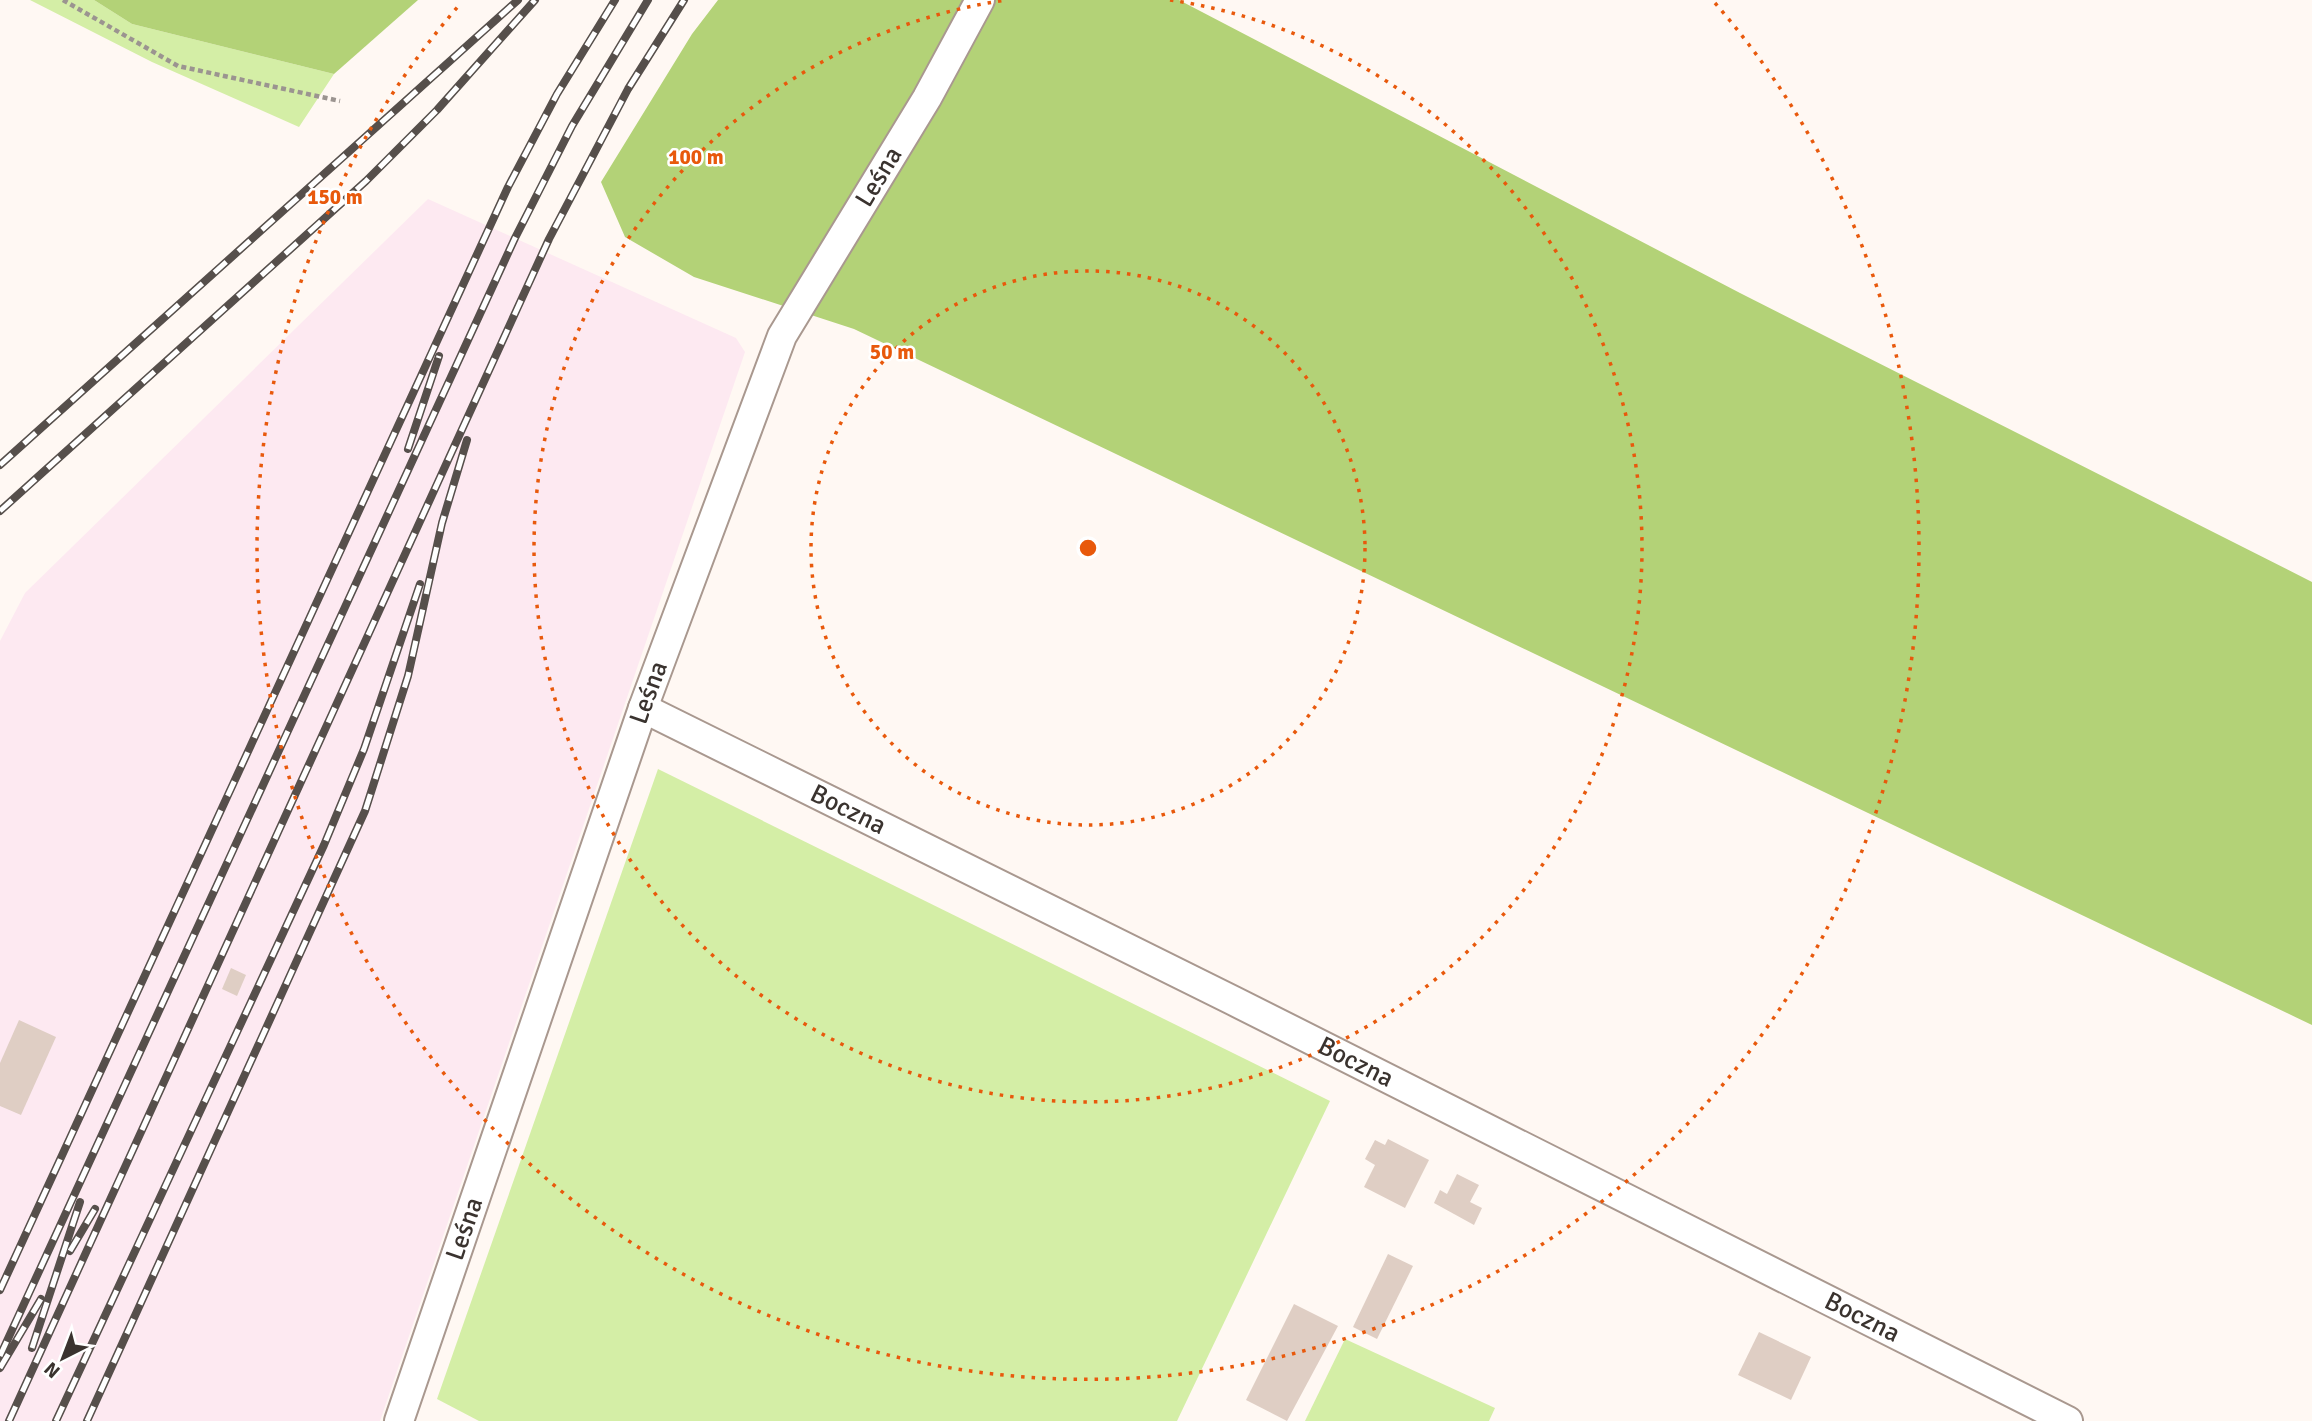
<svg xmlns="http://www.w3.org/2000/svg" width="2312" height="1421" font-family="Signika,sans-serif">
<rect width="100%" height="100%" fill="#fff8f3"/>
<path fill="#fde9f1" d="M428,199L736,338L745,352L380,1421H0V641L25,593Z"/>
<g fill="#d4eea6">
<path d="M30,0H94L132,24L334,74L299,127L152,62Z"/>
<path d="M658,769L1330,1101L1177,1421H479L437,1399Z"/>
<path d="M1345,1339L1495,1408L1489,1421H1305Z"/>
</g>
<g fill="#b3d277">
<path d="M94,0H418L334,74L132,24Z"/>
<path d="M718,0H1179L1740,293L2312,582V1025L854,329L694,277L625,237L601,182L692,34Z"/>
</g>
<g fill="#dfcec4">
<path d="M231,968L246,975L237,996L222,989Z"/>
<path d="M19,1020L56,1037L21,1115L0,1106V1063Z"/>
<path d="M1388,1139L1429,1160L1405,1208L1364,1187L1375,1165L1365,1159L1375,1140L1385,1145Z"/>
<path d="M1457,1174L1479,1185L1470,1202L1482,1208L1474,1225L1434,1203L1440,1190L1447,1194Z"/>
<path d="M1388,1254L1413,1266L1377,1339L1353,1327Z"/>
<path d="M1294,1304L1338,1326L1287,1421L1246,1400Z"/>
<path d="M1759,1332L1811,1357L1791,1400L1738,1375Z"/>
</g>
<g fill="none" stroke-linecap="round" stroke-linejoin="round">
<defs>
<g id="street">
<path id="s1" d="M643,708L1234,1001L2068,1421"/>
<path id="s2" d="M399,1421L643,708L782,336L927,98L980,0"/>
</g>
</defs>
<use href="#street" stroke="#a9988f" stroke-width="32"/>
<path stroke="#9b9490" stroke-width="4.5" stroke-dasharray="5 3.5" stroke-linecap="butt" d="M63,0L178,66L340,101"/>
<use href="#street" stroke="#fff" stroke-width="28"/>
<defs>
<g id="rail">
<path d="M408,449L439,356"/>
<path d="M0,465L518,0"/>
<path d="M0,511L366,181L437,110L535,0"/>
<path d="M70,1251L95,1209"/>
<path d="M0,1290L508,187L557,94L615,0"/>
<path d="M32,1348L80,1202"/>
<path d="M0,1356L515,238L572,126L648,0"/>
<path d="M0,1368L41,1299"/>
<path d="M9,1421L549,239L628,89L684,0"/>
<path d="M56,1421L324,845L364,749L420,584"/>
<path d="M87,1421L365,811L408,676L442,523L467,440"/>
</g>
</defs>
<use href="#rail" stroke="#564f4b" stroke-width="8"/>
<use href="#rail" stroke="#fff" stroke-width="5" stroke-dasharray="16" stroke-linecap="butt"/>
</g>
<g fill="none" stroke="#e8590c" stroke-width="3.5" stroke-dasharray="3.5 7">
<circle cx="1088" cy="548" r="277"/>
<path d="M1170 0A554 554 0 1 1 1006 0"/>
<path d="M1715 3A831 831 0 1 1 461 3"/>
</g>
<g text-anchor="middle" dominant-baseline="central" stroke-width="5" stroke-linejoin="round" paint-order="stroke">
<g font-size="26" fill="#3a332f" stroke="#fff">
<text stroke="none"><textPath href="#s2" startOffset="1337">Leśna</textPath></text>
<text stroke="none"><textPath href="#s2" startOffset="770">Leśna</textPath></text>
<text stroke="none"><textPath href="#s1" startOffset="229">Boczna</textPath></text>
<text stroke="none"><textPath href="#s1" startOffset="796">Boczna</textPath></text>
<text stroke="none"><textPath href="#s2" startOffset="203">Leśna</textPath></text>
<text stroke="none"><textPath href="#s1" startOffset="1363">Boczna</textPath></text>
</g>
</g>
<circle cx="1088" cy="548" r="10" fill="#e8590c" stroke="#fff" stroke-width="3.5"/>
<g font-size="21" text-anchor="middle" font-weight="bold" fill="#e8590c" stroke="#fff" stroke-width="5" stroke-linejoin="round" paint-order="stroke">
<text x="696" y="164">100 m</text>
<text x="335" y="204">150 m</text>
<text x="892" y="359">50 m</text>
</g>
<g transform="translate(63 1358) rotate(222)" stroke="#ffffff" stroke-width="5" paint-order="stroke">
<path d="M0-5L12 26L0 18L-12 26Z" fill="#3a332f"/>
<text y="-10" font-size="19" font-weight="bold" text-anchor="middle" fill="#3a332f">N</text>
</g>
</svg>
